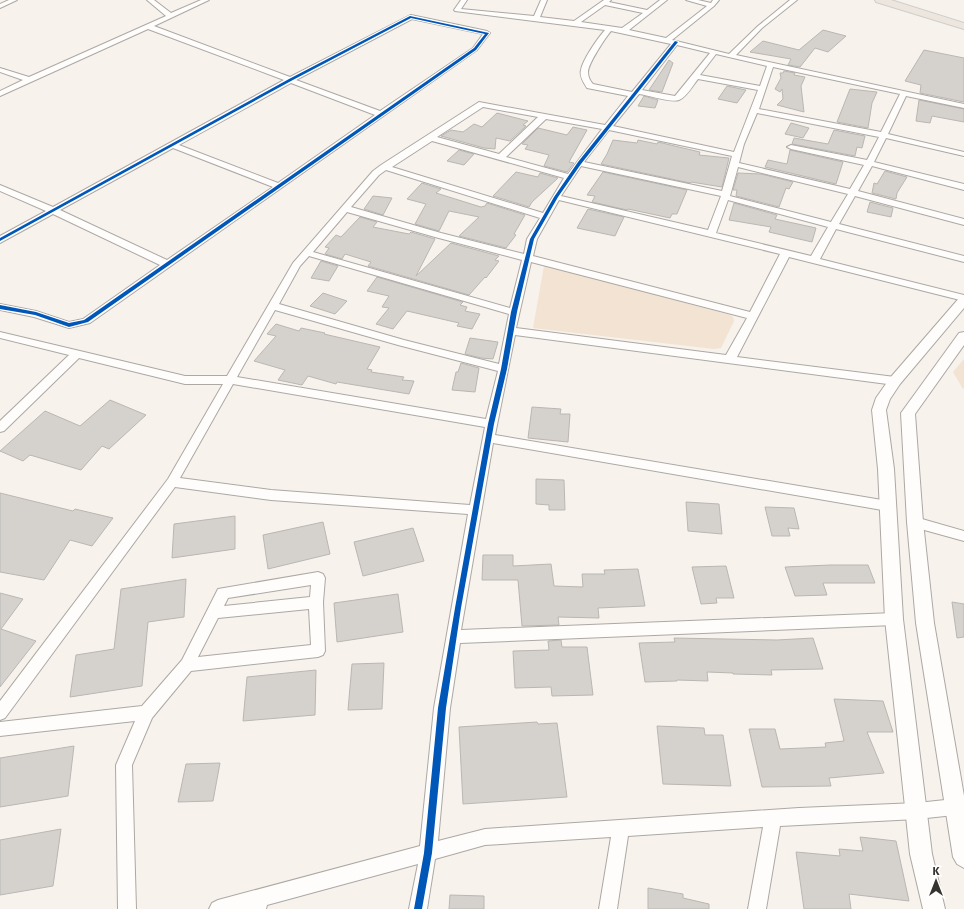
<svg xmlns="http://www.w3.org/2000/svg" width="964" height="909" font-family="'Fira Sans',sans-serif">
<rect width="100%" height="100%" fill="#f7f2ec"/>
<g fill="#f2e3d3">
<path d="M544,266H549L730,315L733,317L734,321L721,348L714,349L533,328Z"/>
<path d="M964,359V388L963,389L953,372Z"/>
</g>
<g fill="#d5d2ce" stroke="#bab7b3">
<path d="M823,30L846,36L828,52L815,48L800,67L788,65L791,59L750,52L763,41L799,50Z"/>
<path d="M924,50L964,58V102L920,93L921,85L905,81Z"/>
<path d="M669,60L673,63L662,92L649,90Z"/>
<path d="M784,71L795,73L794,75L805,77L801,86L804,112L777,105L783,99L782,89L780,92L775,89L781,78L780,73H783Z"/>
<path d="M727,86L746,90L737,103L718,99Z"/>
<path d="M850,89L877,92L872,103L868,128L837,122Z"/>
<path d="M644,96L658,100L655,108L638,106Z"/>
<path d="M919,100L964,109V122L932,116L930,123L916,121Z"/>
<path d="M497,113L528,121L523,125L526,126L510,141L496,138L495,149L484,148L441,136L451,130L463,132L474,124L482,127Z"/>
<path d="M791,123L809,128L803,138L785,134Z"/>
<path d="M573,127L587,130L569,162L574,163L567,172L544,166L549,155L525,149L528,145L522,144L538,128L567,135Z"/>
<path d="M834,130L865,136L862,148L857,147L855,156L792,144L794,138L828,144Z"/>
<path d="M613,140L637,143L638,140L657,144L658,142L700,152L699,155L729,158L722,187L691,182L690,183L601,164L607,154Z"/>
<path d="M459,150L474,154L464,165L447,161Z"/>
<path d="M790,150L843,162L836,184L765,167L768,160L787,164Z"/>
<path d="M885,171L907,177L897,193L896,199L872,193L874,183L877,184Z"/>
<path d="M516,172L538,177L540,173L558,178L532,202L529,207L493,196Z"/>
<path d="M603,172L687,190L677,214H672L670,218L628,209L627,210L592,202L595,196L587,195Z"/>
<path d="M738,173L761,174L793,182L789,189L786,188L779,207L736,196L737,190H733Z"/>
<path d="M422,183L441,189L436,193L481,207L485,206L487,203L525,215L514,234L516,235L506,248L459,236L479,217L449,211L439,231L415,224L426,204L407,199Z"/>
<path d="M373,196L392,198L383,215L364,209Z"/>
<path d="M870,202L893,208L891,217L867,212Z"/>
<path d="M734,203L777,215L775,219L816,228L812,242L769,232L771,227L729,220Z"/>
<path d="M588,209L624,217L615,236L577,228Z"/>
<path d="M360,217L377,222L373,227L409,234L411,232L435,239L416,276L451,243L499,256L495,260L499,261L486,278L485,277L469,295L368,266L371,262L345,254L342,259L325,254L329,248L325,247L336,235L341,237Z"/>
<path d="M321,261L338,266L329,281L311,278Z"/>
<path d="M377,277L463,302L460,305L467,307L465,311L480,314L472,329L457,326L459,323L407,311L393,329L376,324L389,308L382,307L389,296L367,291Z"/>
<path d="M323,293L347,301L335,314L310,306Z"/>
<path d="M276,324L299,331L301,328L325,333L324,334L380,347L367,369L372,370L371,372L404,377L402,380L414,381L409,394L337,382L336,384L308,376L302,385L278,380L285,370L254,361L276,336L267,334Z"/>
<path d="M470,338L498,342L493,359L481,358L465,354Z"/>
<path d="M461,363L479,368L475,392L452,390L456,372H458Z"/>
<path d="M110,400L146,415L109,449L102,446L81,470L30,455L23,461L0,451L45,411L80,426Z"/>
<path d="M532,407L561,409L560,414H570L568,442L528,438Z"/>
<path d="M536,479L564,480L565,510H549V505L536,504Z"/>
<path d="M0,493L73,511L75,509L113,518L92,546L70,540L44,580L0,572Z"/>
<path d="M686,502L719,504L722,534L688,531Z"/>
<path d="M765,507L794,508L799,529L788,528L790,536H772Z"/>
<path d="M235,516V549L172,558L174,524Z"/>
<path d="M323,522L330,554L268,569L263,535Z"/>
<path d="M413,528L424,561L363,576L354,542Z"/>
<path d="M483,555H513V566L551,564L554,586L583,587L582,574H605L604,570L638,569L645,606L598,608L599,618L558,617L559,625L522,626L518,580H482Z"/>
<path d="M830,565H868L875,583H823L827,595L795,596L785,567Z"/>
<path d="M726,566L734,598H716L717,603L701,604L692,567Z"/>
<path d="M186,579L184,617L148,622L142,686L70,697L76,655L114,649L121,589Z"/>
<path d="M0,593L23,599L1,629L36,641L0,687Z"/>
<path d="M398,594L403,632L337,642L334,603Z"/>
<path d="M952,602L964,604V637L957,638Z"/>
<path d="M674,638L777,640L813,638L823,669L771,670L772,675L733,674V673L707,672L708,681L677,680V681L645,682L639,643L675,642Z"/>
<path d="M561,640L562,647H587L593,695L552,696L551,687L515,688L513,651L549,650L548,641Z"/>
<path d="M384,663L382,709L348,710L352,664Z"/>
<path d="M316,670L315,715L243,721L247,677Z"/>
<path d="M834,699L883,701L893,732H867L884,773L829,778L831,786L762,787L749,729H775L780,749L826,747L825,743L844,741Z"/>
<path d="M537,722L538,724L557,723L567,797L463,804L459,727Z"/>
<path d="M657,726L704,728L705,735H723L731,786L663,784Z"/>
<path d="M74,746L68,796L0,807V758Z"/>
<path d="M220,763L213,801L178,802L186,764Z"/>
<path d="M61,829L53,886L0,895V840Z"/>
<path d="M860,837L896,841L909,901L849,894L851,909H804L796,852L840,856L839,849L863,851Z"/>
<path d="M648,888L683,894V898L709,904V909H648Z"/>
<path d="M450,895L484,896V909H449Z"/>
</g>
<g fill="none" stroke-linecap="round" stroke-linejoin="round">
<defs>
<g id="minor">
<path d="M9,0H17L0,8V4Z"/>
<path d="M147,0H154L171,13L201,0H209L154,26L290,77L411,15L487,31L490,33L477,50L90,323L69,328L34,317L0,310V304L36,311L69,322L83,319L160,265L53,214L0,243V236L46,211L0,191V185L53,207L284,80L148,29L0,96V91L23,80L0,72V68L29,77L166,16ZM412,19L483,34L473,48L380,111L296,80ZM291,83L375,115L278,183L179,145ZM173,148L273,187L167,260L60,210Z"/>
<path d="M461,0H467L461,9L534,16L541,0H547L540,17L574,21L604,0H611L609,2L647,10L660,0H667L629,30L666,38L707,6L686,0H698L711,3L713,0H719L714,6L672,40L729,54L758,26L790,0H797L762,28L736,55L964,104V108L906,96L888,134L964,152V156L886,138L874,162L964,184V190L872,166L858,191L964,219V225L855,196L839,224L964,256V262L836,229L820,259L964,295V301L789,257L737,357L895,377L899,378L901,381L899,384L895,385L515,335L495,435L888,501L892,503L894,506L892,509L888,511L493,443L461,630L894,613L899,615L901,619L899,623L894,625L460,643L450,708L438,841L485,829L799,808L917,803L964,798V814L917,819L780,826L766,909H748L763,827L628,836L617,909H599L611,837L485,845L435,859L427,909H409L418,864L267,905L266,909H209L212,903L218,900L420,846L434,708L468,514L271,500L175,487L5,718L0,720V701L168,479L223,384H185L79,358L4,431L0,432V421L69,355L0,338V332L185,376H227L293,263L373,171L381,165L479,102L605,125L628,96L587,88C584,83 579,76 581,70C583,59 598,38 605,30L455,11L454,10ZM605,5L643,13L622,28L581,22ZM611,31L671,44L632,92L593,84C590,81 588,77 588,72C588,64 605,38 611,31ZM677,45L710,53L675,96L642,90ZM716,54L767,66L760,86L700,75ZM773,67L900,94L881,132L759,109ZM698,79L758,90L734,152L613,126L639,94C648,95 671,103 679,100C687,97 693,85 698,79ZM483,107L538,117L499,154L437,137ZM757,113L879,137L867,160L791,145L787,147L791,149L864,165L850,189L739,163L744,144ZM546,119L602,129L568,174L506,157ZM609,130L732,156L722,191L584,162ZM432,141L564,178L543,213L392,167ZM581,166L721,196L708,230L561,196ZM738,167L848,194L831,222L730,196ZM386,170L540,218L527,239L524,254L441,233L351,207L379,175ZM559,200L780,254L750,312L533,256L537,239ZM728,200L828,227L811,256L716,233ZM347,212L435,237L522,260L510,308L313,252ZM309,256L509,314L499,364L404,340L279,304L300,266ZM531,262L747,318L726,355L516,328ZM275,310L398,345L498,371L486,419L237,377ZM233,384L485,427L470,505L271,490L180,478Z"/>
<path d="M915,517L964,531V541L910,526L909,522L910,518Z"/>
<path d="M318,572L323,574L325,578L323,602L325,651L323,655L318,657L191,671L152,718L132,765L136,909H118L116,765L135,721L0,736V722L142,706L182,660L218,589ZM311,585L310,597L224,606L228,598ZM309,609L311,645L198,657L218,618Z"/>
</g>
<g id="tertiary">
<path d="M964,296V308L900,384L890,399L886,410L894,469L903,619L932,854L945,909H923L910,854L885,619L878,469L872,410L876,398L890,378L960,297Z"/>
<path d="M964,332V345L915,414L923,522L934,623L964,796V868L957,864L953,857L916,623L907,522L901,413L959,333Z"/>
</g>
<path id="primary" d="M875,0H891L964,23V29L876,2Z"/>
</defs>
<use href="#minor" stroke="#aca8a4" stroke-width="2"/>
<use href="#tertiary" stroke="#aca8a4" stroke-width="2"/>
<use href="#primary" stroke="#d0ceca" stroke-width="2"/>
<use href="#minor" fill="#fefdfc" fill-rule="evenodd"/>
<use href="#tertiary" fill="#fefdfc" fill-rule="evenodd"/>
<use href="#primary" fill="#ece6de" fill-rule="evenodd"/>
<defs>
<g id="cycleway">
<path d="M410,16L489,33L476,50L88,322L69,327L35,315L0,309V305L36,312L69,323L84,320L474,48L485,34L411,18L291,81L0,241V238L289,79Z"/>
<path d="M675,41L678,42L581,164L558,197L534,239L517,312L507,369L494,424L461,608L446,708L432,853L422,909H414L424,853L438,708L455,608L488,424L501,369L511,312L530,239L554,197L578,162Z"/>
</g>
</defs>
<use href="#cycleway" stroke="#fff" stroke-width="2"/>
<use href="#cycleway" fill="#0057b8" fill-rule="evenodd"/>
</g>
<g transform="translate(936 881)" stroke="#ffffff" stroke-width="3" paint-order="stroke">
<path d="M0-3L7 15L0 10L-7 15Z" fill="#373430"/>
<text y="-6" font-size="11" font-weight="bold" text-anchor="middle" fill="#373430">K</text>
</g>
</svg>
